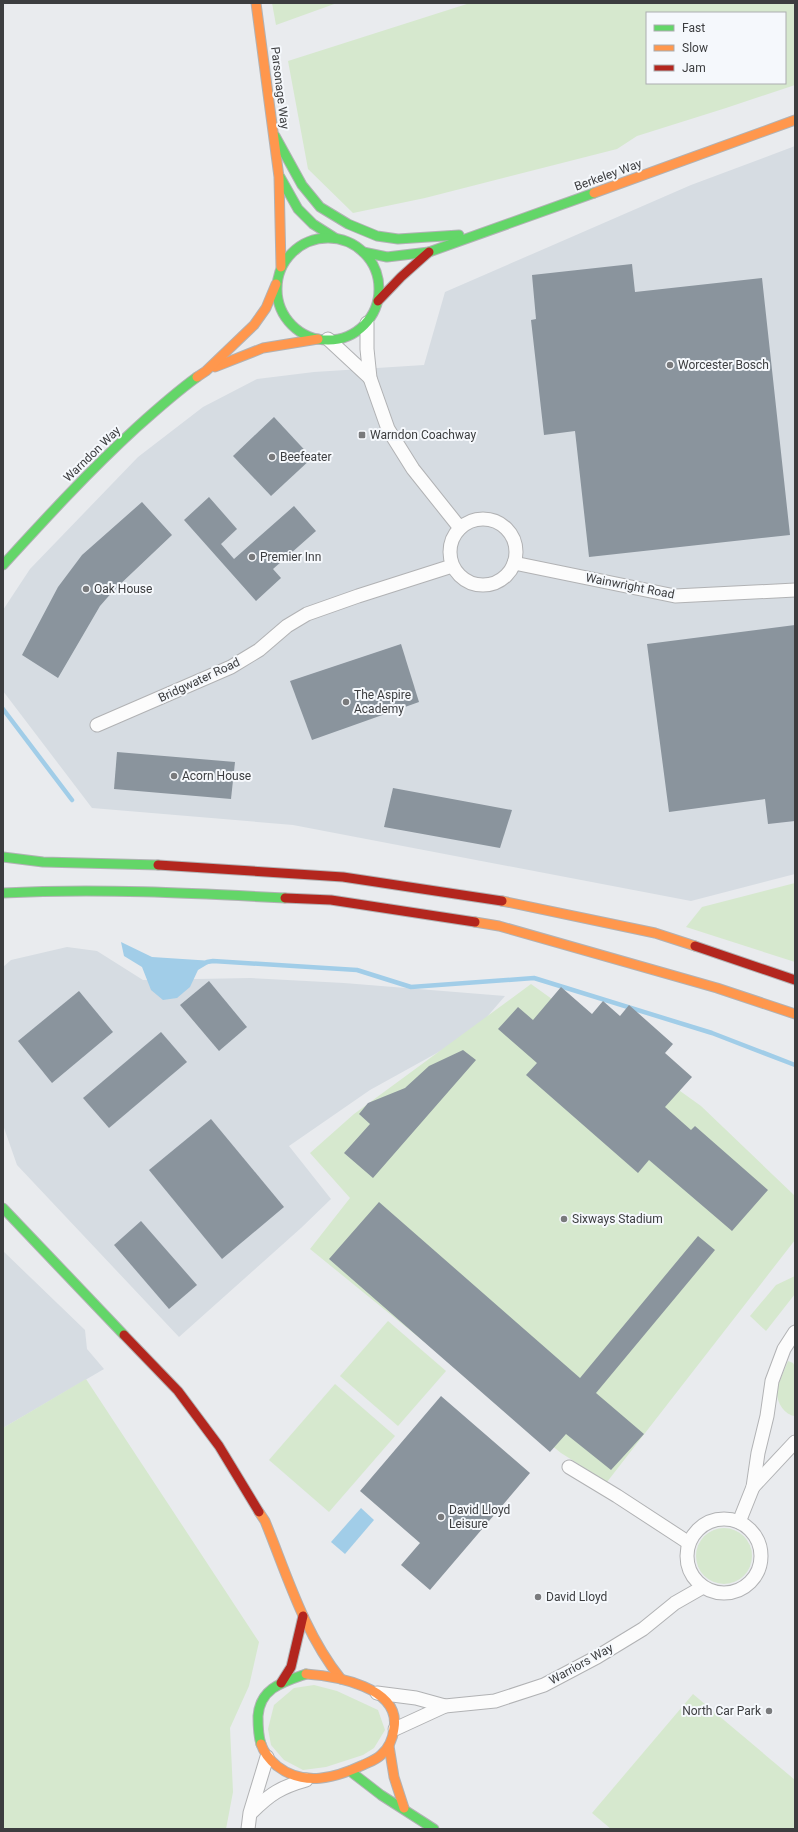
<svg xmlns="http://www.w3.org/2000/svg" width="798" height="1832" font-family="Roboto,sans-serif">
<rect width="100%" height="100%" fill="#e9ebee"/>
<g fill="#d6dce2">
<path d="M795,146V874L691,901L293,825L92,808L3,691V610L30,569L138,457L203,407L257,379L314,372L424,365L445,292L691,185Z"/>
<path d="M67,947L97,951L143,980L250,978L344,983L505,996L473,1033L370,1090L289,1146L331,1199L301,1228L179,1337L17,1165L3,1125V967L11,960Z"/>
<path d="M3,1251L85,1330L87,1349L104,1369L3,1428Z"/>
</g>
<g fill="#d6e8ce" fill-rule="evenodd">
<path d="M272,3H337L276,25Z"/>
<path d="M470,3H795V85L726,108L637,136L617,149L425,198L353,213L308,169L288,61ZM647,13H785V83H647Z"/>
<path d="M795,883V962L686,927L702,907Z"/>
<path d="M531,984L701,1106L795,1196V1240L607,1482L561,1453L310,1249L350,1198L310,1153L354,1114Z"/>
<path d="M795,1276V1294L766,1331L750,1316L776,1285Z"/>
<path d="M388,1321L446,1371L398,1426L340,1376Z"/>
<path d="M788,1361L793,1363L795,1367V1416C785,1415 777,1403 777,1393C777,1385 785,1369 788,1361Z"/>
<path d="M86,1379L259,1642L249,1686L230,1728L233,1792L226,1829H3V1428Z"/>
<path d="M335,1384L395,1436L329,1512L269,1460Z"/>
<circle cx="724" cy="1556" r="28"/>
<path d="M314,1685L337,1691L378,1710L385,1730L374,1748L363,1755L326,1767L303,1770L284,1760L271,1745L268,1729L274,1705L294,1688Z"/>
<path d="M693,1694L795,1780V1829H611L592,1813Z"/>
</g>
<g fill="#a1cde8">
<path d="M121,942L152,957L213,961L198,970L190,987L177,998L163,1000L151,990L142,967L124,956Z"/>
<path d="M361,1508L374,1520L345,1554L331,1542Z"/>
</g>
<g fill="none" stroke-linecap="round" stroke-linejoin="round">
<g stroke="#a1cde8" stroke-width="4.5">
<path d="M3,709L72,800"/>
<path d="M207,962L213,961L357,970L411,987L534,978L712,1033L795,1065"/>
</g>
</g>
<g fill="#8a949d">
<path d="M632,264L635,292L762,278L790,535L589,557L575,431L544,435L531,320L536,319L532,275Z"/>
<path d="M274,417L312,458L271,496L233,456Z"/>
<path d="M209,497L237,529L221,544L234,559L294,506L316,531L273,569L281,578L256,601L184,520Z"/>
<path d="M142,502L172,535L114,590L100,606L58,678L22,655L58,587L82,555Z"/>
<path d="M795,625V821L768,824L765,799L669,812L647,644Z"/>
<path d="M401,644L419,702L312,740L290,681Z"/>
<path d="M117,752L235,762L231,799L114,789Z"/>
<path d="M393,788L512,810L500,848L384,827Z"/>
<path d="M209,981L247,1027L219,1051L180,1005Z"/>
<path d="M561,987L592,1014L603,1001L620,1016L629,1005L673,1044L665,1053L692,1077L665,1107L691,1130L695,1126L768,1190L732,1231L649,1160L638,1173L526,1075L537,1063L498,1029L518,1007L533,1020Z"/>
<path d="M79,991L113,1032L52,1083L18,1041Z"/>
<path d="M161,1032L187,1062L109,1128L83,1098Z"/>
<path d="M463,1050L476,1060L373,1178L344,1153L370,1124L359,1114L368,1103L405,1088L429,1066Z"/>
<path d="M211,1119L284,1207L222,1259L149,1170Z"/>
<path d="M379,1202L580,1378L698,1236L715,1250L596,1393L644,1434L611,1470L566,1434L550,1452L329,1259Z"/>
<path d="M141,1221L197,1285L169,1309L114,1245Z"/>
<path d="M441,1396L530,1473L430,1590L401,1565L420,1543L360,1491Z"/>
</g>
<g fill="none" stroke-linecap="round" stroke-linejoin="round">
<defs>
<g id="street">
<path d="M367,323V349L370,378L388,429L413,469L460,528"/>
<path d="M328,339L370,378"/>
<circle cx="483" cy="552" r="33"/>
<path d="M514,563L675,596L795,590"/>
<path d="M97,725L231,667L259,650L287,626L307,614L358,596L452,566"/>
<path d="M569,1467L617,1496L689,1543"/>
<path d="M753,1487L795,1442"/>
<circle cx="724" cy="1556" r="37"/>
<path d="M739,1522L753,1487L758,1453L767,1416L772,1381L784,1349L795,1332"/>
<path d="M377,1693L416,1698L445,1706L495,1701L544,1685L597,1657L643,1629L675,1603L703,1587"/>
<path d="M395,1729L445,1706"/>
<path d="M252,1812C270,1794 281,1787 306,1780"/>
<path d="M248,1829L250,1813L267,1757"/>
</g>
<g id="fast">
<path d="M275,136L302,185L320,207L348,224L377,236L398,239L459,235"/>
<path d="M280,177L298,209L313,224L335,238"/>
<circle cx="328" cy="289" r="51"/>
<path d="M363,252L387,257L429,252L594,193"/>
<path d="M3,565C46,518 89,471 136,428C156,410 175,393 197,377"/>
<path d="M3,857L43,862L158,865"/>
<path d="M3,893C97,888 191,893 285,898"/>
<path d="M3,1208L124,1335"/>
<path d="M261,1744C258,1735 258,1726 258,1716C260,1688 283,1682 306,1674"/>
<path d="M350,1771L381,1795L434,1829"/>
</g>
<g id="slow">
<path d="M256,3L279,177L281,267"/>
<path d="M594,193L795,120"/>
<path d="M215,367L263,348L318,339"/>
<path d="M197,377L206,371L254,325L266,308L276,284"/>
<path d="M502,901L655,933L695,946"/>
<path d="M475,922L499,926L717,988L795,1014"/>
<path d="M259,1512L265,1521C287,1575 304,1633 341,1679"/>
<path d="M261,1744C264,1753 270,1760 277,1766C304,1787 335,1778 363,1765C369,1762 376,1760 381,1755C389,1748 393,1738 394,1728C401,1687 335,1676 306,1674"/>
<path d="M389,1746L394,1777L404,1808"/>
</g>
<g id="jam">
<path d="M378,301L401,277L429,252"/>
<path d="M158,865L343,877L502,901"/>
<path d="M285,898L331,900L475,922"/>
<path d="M695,946L795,980"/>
<path d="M124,1335L178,1391L219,1446L259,1512"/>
<path d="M281,1683L291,1667L303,1616"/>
</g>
</defs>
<use href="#street" stroke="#b1b2b4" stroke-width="15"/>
<use href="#fast" stroke="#b1b2b4" stroke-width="11"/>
<use href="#slow" stroke="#b1b2b4" stroke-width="11"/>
<use href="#jam" stroke="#b1b2b4" stroke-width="11"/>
<use href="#street" stroke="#fcfcfc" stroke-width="13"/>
<use href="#fast" stroke="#63d668" stroke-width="9"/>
<use href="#slow" stroke="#ff974d" stroke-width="9"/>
<use href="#jam" stroke="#b3261e" stroke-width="9"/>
</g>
<g fill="#797a7c" stroke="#f5f8fc" stroke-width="1.5">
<circle cx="670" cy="365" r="4"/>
<rect x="358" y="431" width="8" height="8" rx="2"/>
<circle cx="272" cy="457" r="4"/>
<circle cx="252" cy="557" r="4"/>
<circle cx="86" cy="589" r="4"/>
<circle cx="346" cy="702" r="4"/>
<circle cx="174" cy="776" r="4"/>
<circle cx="564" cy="1219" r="4"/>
<circle cx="441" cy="1517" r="4"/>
<circle cx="538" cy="1597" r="4"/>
<circle cx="769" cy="1711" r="4"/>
</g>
<g text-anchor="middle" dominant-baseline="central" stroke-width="4" stroke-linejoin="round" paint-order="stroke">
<g font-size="12" fill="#3c3d3f" stroke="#f5f8fc">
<text transform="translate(280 88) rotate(83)">Parsonage Way</text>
<text transform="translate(608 175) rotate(-20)">Berkeley Way</text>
<text transform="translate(92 454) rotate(-44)">Warndon Way</text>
<text transform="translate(630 586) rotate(11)">Wainwright Road</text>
<text transform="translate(199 680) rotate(-25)">Bridgwater Road</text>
<text transform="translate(581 1664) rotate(-29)">Warriors Way</text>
</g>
<g font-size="12" fill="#3c3d3f" stroke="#f5f8fc" text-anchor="start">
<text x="678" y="365">Worcester Bosch</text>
<text x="370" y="435">Warndon Coachway</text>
<text x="280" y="457">Beefeater</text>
<text x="260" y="557">Premier Inn</text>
<text x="94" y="589">Oak House</text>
<text x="354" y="695">The Aspire<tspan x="354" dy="14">Academy</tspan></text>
<text x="182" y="776">Acorn House</text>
<text x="572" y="1219">Sixways Stadium</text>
<text x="449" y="1510">David Lloyd<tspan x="449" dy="14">Leisure</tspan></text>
<text x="546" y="1597">David Lloyd</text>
<text x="761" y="1711" text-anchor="end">North Car Park</text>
</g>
</g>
<rect width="798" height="1832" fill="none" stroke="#3c3d3f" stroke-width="8"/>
<rect x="646" y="12" width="140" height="72" fill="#f5f8fc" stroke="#abadb0"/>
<rect x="654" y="25" width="20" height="6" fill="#63d668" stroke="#abadb0"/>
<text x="682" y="32" font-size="12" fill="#3c3d3f">Fast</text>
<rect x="654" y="45" width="20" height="6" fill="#ff974d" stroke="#abadb0"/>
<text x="682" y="52" font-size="12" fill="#3c3d3f">Slow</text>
<rect x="654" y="65" width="20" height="6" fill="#b3261e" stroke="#abadb0"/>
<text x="682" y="72" font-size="12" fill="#3c3d3f">Jam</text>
</svg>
